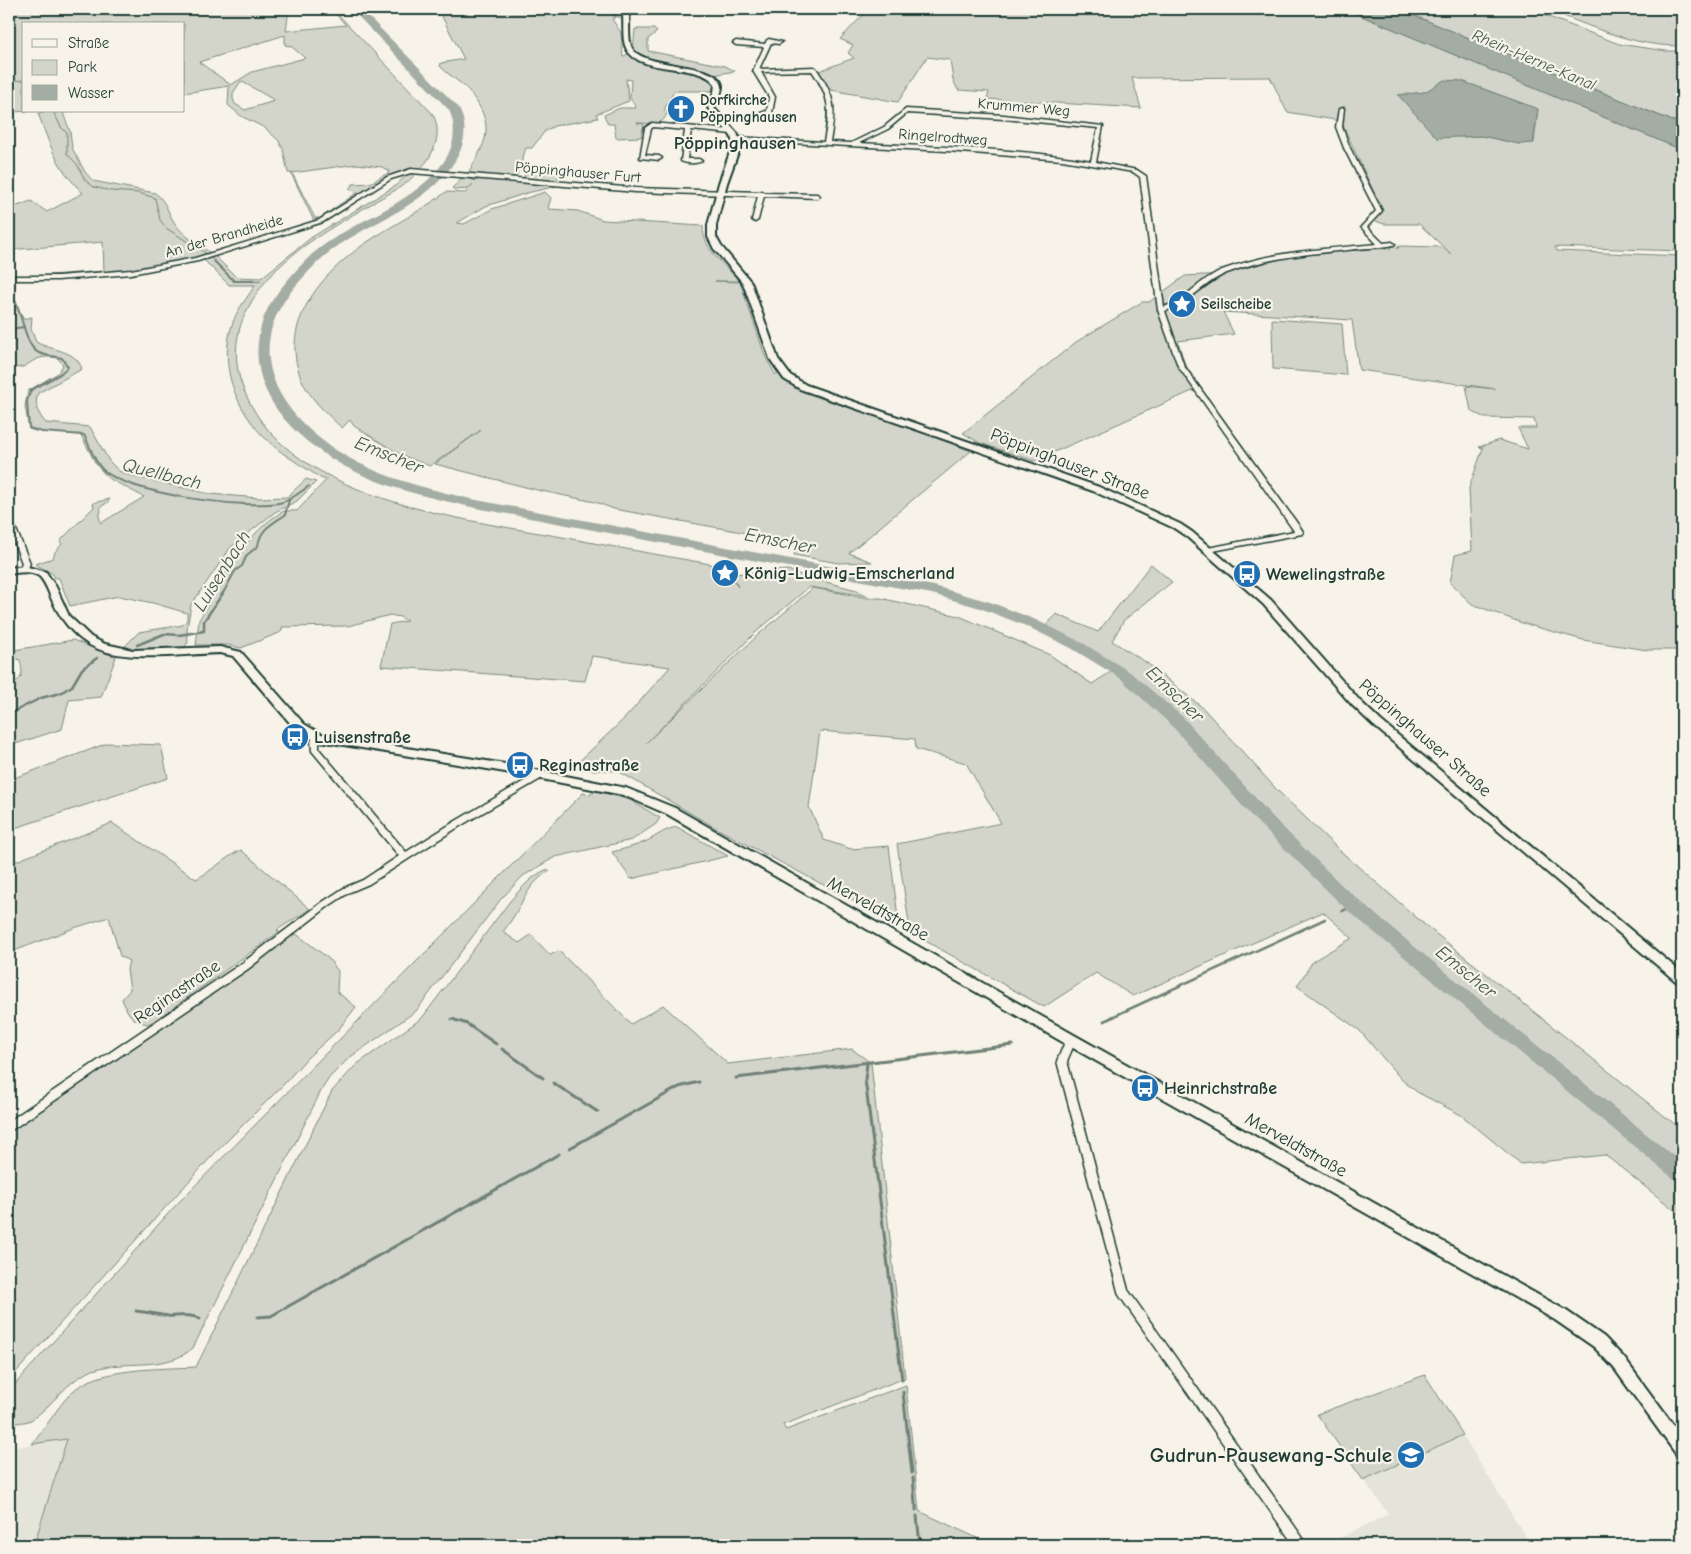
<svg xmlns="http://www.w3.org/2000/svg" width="1691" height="1554" font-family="'Comic Neue',sans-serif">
<rect width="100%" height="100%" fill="#f7f3e8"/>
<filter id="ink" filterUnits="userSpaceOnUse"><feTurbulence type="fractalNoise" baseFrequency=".02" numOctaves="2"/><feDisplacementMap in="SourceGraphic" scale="10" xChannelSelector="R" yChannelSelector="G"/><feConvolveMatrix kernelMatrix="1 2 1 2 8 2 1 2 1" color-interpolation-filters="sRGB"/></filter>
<g filter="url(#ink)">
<g fill="#e5e4d9">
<path d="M1425,1375L1531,1545H1326L1388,1514L1317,1414Z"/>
<path d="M67,1439L34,1545H9V1448Z"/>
</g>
<g fill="#d3d5ca" stroke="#79897f" fill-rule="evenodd">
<path d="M9,9H289L286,31L346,25L331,9H333L432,113C443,131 435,154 421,168C384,173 352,200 320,219L314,221L291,173H288L283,149L279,141L265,128L241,116L228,105L229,86L184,93V24H24V111H36L9,112ZM285,35V45L291,46L305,58L252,72L231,85L199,62ZM241,81L274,100V101L245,110L235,104L233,99V93ZM357,164L382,167L390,172L370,183L353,184L349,189L358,192L320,218H315L292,173Z"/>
<path d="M438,9H620L622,17L620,18L605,10L616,17L612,19L621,33L623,57L633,50L635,29H654L657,32L648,39V51L725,66L735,71L714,75L708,72L702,74L714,83L713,91H674L664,110L668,111C662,128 653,123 637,123L644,124L641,137L616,138L614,124H608L604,115L620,108H636L630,98L631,80L626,79L629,101L596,114L598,118L554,126L545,131L532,148H526L517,175C506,183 482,175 468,173C482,148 495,132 478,104C474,98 469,90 464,86C456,79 447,74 440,66L441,63L464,59Z"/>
<path d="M869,9H1345L1682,150V251L1555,247L1557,251L1682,256V650H1647L1583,640L1522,623L1472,604L1450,583L1455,555L1472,551L1469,488L1483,448L1479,447L1499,440L1528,449L1518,428H1536L1534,419L1485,418L1471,411L1466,386L1496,389L1359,370L1352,320L1223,312L1234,334L1178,341L1184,362L1199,388L1034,461L980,443L963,433L1076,342L1142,302H1149L1185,276L1223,274L1278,259L1324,251L1399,248L1397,246L1441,247L1451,254L1419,224H1384L1373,220L1382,210L1341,121L1287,112L1270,77L1132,78L1141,108L987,99L989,92L958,90L953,80L950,60L927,57L898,102L831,90L819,71L854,58L848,53L853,45L840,39ZM1444,81H1461L1538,109L1534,143L1519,144L1482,136L1461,137L1399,95L1425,92Z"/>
<path d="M1398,9H1528L1619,44L1666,51H1682V117L1673,121Z"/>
<path d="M1546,9H1682V46C1634,47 1590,26 1546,9Z"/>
<path d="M47,111H74L63,113L70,131L72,148L85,172L93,181L155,193C166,201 167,211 174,222C183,236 197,244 211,253L309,223C292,231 272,235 254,241C175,266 92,280 9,278L104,271L103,242L9,250V209L31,201L47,212L83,193C57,168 50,146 38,113Z"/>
<path d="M530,165L564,168L556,181L523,178Z"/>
<path d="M404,173H416C406,187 385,195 371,204C325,232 272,259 247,310C233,337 233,367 246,395C292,500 463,519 562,537C619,548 676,558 733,568L727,571L738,587L732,574L788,570L806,577L857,590L868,596L809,587L755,633L646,743L758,635L813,588L868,598H880L959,616L1050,655L1092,684L1117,668L1124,681L1175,727L1255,816L1302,864L1353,911L1682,1182V1216L1605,1155L1521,1164L1461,1115L1417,1092L1402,1080L1359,1030L1297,986L1313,961L1352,938L1323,912L1133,996L1096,973L1044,1007L913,934L909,923L897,844L1001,823L966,763L916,749L915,739L820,731L809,807L824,840L851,849L889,846L899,925L716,828L618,771L571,769L626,717L670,667L592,656L585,681L381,666L390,624L407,621L400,617L390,615L348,626L282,627V631L279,633L241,648L228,645H196L199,620L219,586V581C237,557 255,527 282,512C286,510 292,511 297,511L327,479H322C305,467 284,456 269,442C233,408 214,357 238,311C243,302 250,294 255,285H229L203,259L139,272L180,264L324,221L390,179ZM406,173H409L395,186L312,237L261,278L236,277L215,256L250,244L324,223L392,179Z"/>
<path d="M462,177L477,181L480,177L557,186L527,193L486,206L457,223L464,224L492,209L545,192L551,198L548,208L550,209L578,211L603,220L703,226C703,251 724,263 739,281H715L740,282L765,356L775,374H780L794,385L934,435L936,438L971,451L849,553L872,562L838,563L794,555L796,547L775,538L614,509L595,502L537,490L435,464L481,430L430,466L401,455L354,426L350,420L342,428C327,414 309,398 301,378C279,323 321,275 363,245C390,226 420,212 446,192L465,193L473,184L468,189L455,190L452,188L462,179L460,178Z"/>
<path d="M9,294L16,301L23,319L32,317L31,329L36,342C51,351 76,349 82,369L38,393C34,404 38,415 46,423L90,427L109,461L119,471L128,475L210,494L259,498L287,497L306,479L316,482L297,501L275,512L231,547L191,605L187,629L188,642L185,647L136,649L124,647L139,632L183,625L187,620V613L153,603L119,596L70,606L59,578H55L53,574L35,564L53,558L55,552L62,544L60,541L94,507L93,503L110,499L107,503L100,507L101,511L99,516L101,523L144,497L108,478L96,464L82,437L79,435L35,431L29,429L25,406L28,391L58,373L63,365L58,358C41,355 36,359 25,366C21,368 13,368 9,368Z"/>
<path d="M1272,319L1342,324L1346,375L1273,369Z"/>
<path d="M1151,564L1172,582L1124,620L1112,641L1147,663L1203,708L1277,790L1338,849L1425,925L1682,1130V1165C1569,1068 1449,980 1337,882C1269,822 1216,746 1146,688C1116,662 1081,643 1046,626L1056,614L1098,632Z"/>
<path d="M73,640L116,657L101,697L69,700L62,729L9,746V683C24,681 23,673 20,660L9,656V651Z"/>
<path d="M108,743L161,745L168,778L9,830V780Z"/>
<path d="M596,791L630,800L660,818L656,824L632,840L555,857L523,876L501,899L416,1011L349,1058L329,1078L322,1089L193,1348C166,1372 125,1359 93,1370C66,1380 54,1405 31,1420C25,1423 16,1422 9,1425V1391L175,1206L583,793L589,795Z"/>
<path d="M112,823L196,879C212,871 224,858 241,850L310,909L277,930L279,932L156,1020L148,1024C132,1021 128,1015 122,999L130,990L127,969L129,961L120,956L109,917L74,928L9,953V864Z"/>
<path d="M677,827L728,856L631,879L612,852C624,849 636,846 647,841C657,836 665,829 677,827Z"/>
<path d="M548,869L550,871C534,879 526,894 518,909C514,917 508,925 503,932L519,943L531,935L550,955L559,951L631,1024L663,1005L728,1064L852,1049L871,1063L905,1378L783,1425L786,1430L906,1385L919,1511L992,1545H34L67,1439L32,1444C46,1428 57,1407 72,1392C97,1367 162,1369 196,1367L332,1091L356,1065L422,1018L510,901C521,889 532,875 548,869Z"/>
<path d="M295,933L328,958L338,971L337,992L356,1007L338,1030L307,1058L284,1084L211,1157L9,1380V1127Z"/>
<path d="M1425,1375L1463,1435L1363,1480L1317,1414Z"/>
</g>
<g fill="#a4ada3" stroke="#6f8077">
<path d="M1345,9H1398L1682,125V150Z"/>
<path d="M1444,80L1462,81L1538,109L1533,143L1519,144L1482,136L1437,138L1398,95L1425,92Z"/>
</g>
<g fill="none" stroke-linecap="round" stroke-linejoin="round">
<g stroke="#6f8077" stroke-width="1">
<path d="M9,81L24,80"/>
<path d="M53,111L61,127L67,133V154L77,164L85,180L94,187L111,191L139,193L155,198L160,220L166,228L207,254"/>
<path d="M211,258L215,262"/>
</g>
<g stroke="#6f8077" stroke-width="2">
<path d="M214,261L234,281H260"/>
<path d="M9,295C24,308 23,346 39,353C46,356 55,356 62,358L68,367L60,374L31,390L27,401L29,428L42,432L84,435C90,445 93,460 102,469C127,494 244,509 279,503C291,501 300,492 309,486"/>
<path d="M9,329L24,327"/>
<path d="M222,595L235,571L242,566L247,555L258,546C260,529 272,524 285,515L289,500"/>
</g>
<g stroke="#6f8077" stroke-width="2.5">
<path d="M137,645L164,634L179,635L204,631V621L223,593"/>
<path d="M9,714L41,698L60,693L72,686L82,669L97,658"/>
<path d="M1342,911L1353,906"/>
<path d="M1112,1017L1325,919"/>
</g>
<g stroke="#6f8077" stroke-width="3">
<path d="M452,1019L467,1024L496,1044"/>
<path d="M1104,1021L1115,1016"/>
<path d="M502,1049L543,1078"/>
<path d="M867,1064L865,1079L902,1380"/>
<path d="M736,1078L1013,1045"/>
<path d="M553,1083L598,1112"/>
<path d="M570,1148L679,1087L699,1082"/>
<path d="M136,1311C147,1312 159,1315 168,1316C181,1317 188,1313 200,1319"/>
<path d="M258,1317L271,1316L559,1154"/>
<path d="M903,1392L912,1473"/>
<path d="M913,1478L915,1504"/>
<path d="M916,1506V1510"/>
<path d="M917,1516L920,1545"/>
</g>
<path fill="#a4ada3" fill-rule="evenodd" d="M351,9H361L458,107C473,133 460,158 442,178C406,217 350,228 314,266C298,282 282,300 274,321C250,386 310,440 363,465C397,482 434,490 471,499L934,586L990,602L1036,620L1081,642L1130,672L1184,718L1266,811L1359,902L1682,1163V1182L1675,1180L1347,910L1254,819L1172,726L1120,678L1071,648L1026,626L980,608L932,594L471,507C431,498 389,489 352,470C297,442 241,391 262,323C269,299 288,279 305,261C342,224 397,212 433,175C451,156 460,135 449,110Z"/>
<defs>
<g id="street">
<path d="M769,39L782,42L779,44L771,43L759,69L814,67L816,68C836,98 836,107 830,142L851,143L884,127L906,109L1004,115L1103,126L1096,162L1137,170L1146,176L1164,307C1186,300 1200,279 1222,270C1271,251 1325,249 1377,244L1361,227L1376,211L1344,148L1336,127L1339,109L1344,108L1342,127L1350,148L1382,211L1367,227L1383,243L1392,242L1395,244L1394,245C1379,248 1363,248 1348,250C1307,254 1265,258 1227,273C1204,282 1189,304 1165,311L1184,366L1302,530L1303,532L1302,534L1208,552L1204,550L1208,548L1294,531L1178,366L1158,310L1140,177L1133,172L1062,160L947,151L734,140V138L736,137L824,142C830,109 831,99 812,71L761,72L775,97L772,113L761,116L758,114L767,111L769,97L753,71L764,47L736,45L733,43L736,41L765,44L767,40ZM907,113L1004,119L1098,128L1091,161C1016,148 935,147 859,143L888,129Z"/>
<path d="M652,123L732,130L735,132L732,134L691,130L687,159H699L702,161C697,164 686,164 681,161L685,130L653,127L651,129L645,155L659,156L662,158L659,160L640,158L645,128Z"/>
<path d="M411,169L636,188L760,192L762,191L765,193L817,194L820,196L817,198L764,196L758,220L755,222L752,220L758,196L636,192L411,173L391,179L323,222L198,261L131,274L58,280H9V276H58L131,270L195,258L319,220L387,177Z"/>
<path d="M9,520L13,522L30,563L27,571H24L20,569L22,563L9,530Z"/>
<path d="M318,734L322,737L319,741V749L406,852L454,822L538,773L541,772L545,775L544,777L460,826L369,884L350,892L330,905L248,969L13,1129L9,1130V1121L242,963L324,901L344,888L363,880L399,856L312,751L311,741L315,735Z"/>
<path d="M1071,1036L1075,1037L1076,1040L1067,1061L1128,1290L1305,1541L1307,1545H1294L1119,1295L1057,1061L1067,1037Z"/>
</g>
<g id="secondary">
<path d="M622,9H628C631,21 626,42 634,51C651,69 719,62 722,86C722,93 717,101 714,108L737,133L741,144L727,183L716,225V237L721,246L751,282L778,359L790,375L806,385L1099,487L1180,524L1192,532L1271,600L1360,701L1381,721L1682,973V985L1678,983L1373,725L1352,705L1263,604L1186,536L1174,528L1093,491L800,389L784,379L770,359L743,283L714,249L708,237V225L719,183L733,144L731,136L708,108L714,92L715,84C701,62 639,76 626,48C621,37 625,21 622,9Z"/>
<path d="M24,566L46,572L56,587L69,616L91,637L105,644L133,650L220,647L241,652L304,724L321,734L511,765L626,788L675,808L1076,1036L1565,1310L1604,1337L1624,1358L1682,1437V1456L1676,1454L1614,1368L1594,1347L1555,1320L1066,1044L667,814L623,795L511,773L314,740L296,730L233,656L220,653C185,654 130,662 98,649C76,640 61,620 52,600C49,593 45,581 39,576C31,570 18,573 9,574V568Z"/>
</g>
</defs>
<use href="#street" stroke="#1f3d34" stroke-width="3"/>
<use href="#secondary" stroke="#1f3d34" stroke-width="4"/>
<use href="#street" fill="#f7f3e8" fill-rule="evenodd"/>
<use href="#secondary" fill="#f7f3e8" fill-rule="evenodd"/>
</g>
</g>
<defs>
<symbol id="church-disc" viewBox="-11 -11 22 22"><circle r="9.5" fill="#1f6fb2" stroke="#f7f3e8"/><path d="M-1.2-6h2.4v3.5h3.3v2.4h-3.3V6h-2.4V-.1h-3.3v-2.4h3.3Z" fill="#fff"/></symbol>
<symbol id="sight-disc" viewBox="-11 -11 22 22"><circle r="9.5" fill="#1f6fb2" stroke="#f7f3e8"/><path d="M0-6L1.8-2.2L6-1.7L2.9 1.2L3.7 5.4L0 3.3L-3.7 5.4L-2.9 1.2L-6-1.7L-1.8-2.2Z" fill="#fff"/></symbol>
<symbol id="bus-disc" viewBox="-11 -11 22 22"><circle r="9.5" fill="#1f6fb2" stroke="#f7f3e8"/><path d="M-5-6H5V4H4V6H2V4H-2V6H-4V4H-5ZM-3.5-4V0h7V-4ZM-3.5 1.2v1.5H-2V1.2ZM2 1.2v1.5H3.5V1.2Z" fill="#fff"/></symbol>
<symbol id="school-disc" viewBox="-11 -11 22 22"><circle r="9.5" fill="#1f6fb2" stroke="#f7f3e8"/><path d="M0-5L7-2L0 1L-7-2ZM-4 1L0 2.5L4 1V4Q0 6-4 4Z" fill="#fff"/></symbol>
</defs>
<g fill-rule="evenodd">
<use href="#church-disc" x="665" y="93" width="32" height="32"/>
<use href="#sight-disc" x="1166" y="288" width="32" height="32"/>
<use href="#sight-disc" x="709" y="557" width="32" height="32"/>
<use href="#bus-disc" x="1231" y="558" width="32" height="32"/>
<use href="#bus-disc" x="279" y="721" width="32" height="32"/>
<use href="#bus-disc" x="504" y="749" width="32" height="32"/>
<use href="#bus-disc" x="1129" y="1072" width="32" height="32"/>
<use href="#school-disc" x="1395" y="1439" width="32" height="32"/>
</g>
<g text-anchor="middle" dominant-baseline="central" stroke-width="4.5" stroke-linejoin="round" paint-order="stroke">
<g font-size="15" font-weight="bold" fill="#1f3d34" stroke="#f7f3e8" text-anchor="start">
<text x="700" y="100">Dorfkirche<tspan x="700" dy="17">Pöppinghausen</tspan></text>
<text x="1201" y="304">Seilscheibe</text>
</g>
<g font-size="15" fill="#1f3d34" stroke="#f7f3e8">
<text transform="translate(1024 107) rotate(5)">Krummer Weg</text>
<text transform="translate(943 137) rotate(4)">Ringelrodtweg</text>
<text transform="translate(578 172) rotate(5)">Pöppinghauser Furt</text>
<text transform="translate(224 236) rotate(-16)">An der Brandheide</text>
</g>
<g font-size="16" font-style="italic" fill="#405950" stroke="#f7f3e8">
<text transform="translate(1534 60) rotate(23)">Rhein-Herne-Kanal</text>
</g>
<g font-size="18" fill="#1f3d34" stroke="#f7f3e8">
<text transform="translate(1070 464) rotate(21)">Pöppinghauser Straße</text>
<text transform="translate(1425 738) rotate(41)">Pöppinghauser Straße</text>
<text transform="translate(878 909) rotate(29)">Merveldtstraße</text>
<text transform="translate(177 992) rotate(-34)">Reginastraße</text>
<text transform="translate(1296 1145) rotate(29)">Merveldtstraße</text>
</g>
<g font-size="18" font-weight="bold" fill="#1f3d34" stroke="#f7f3e8" text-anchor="start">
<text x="744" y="573">König-Ludwig-Emscherland</text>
<text x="1266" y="574">Wewelingstraße</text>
<text x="314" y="737">Luisenstraße</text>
<text x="539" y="765">Reginastraße</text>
<text x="1164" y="1088">Heinrichstraße</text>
</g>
<g font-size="19" font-weight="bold" fill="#1f3d34" stroke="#f7f3e8">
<text x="735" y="143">Pöppinghausen</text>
</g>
<g font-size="19" font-style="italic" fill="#405950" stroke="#f7f3e8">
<text transform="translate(389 455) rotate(22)">Emscher</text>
<text transform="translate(162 474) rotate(14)">Quellbach</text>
<text transform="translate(780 541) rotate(11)">Emscher</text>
<text transform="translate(222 571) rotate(-58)">Luisenbach</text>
<text transform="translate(1175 694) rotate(44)">Emscher</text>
<text transform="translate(1466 972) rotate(39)">Emscher</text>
</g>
<g font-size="21" font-weight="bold" fill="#1f3d34" stroke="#f7f3e8" text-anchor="end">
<text x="1392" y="1455">Gudrun-Pausewang-Schule</text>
</g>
</g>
<rect width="1691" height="1554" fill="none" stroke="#f7f3e8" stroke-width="30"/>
<rect x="15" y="15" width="1661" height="1524" fill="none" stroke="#1f3d34" stroke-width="2" filter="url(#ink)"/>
<rect x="22" y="22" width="162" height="90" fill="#f7f3e8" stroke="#a1aaa0"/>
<rect x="32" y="39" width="25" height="8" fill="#f7f3e8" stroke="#a1aaa0"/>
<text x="68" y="48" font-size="15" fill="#1f3d34">Straße</text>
<rect x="32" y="60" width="25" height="15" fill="#d3d5ca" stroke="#a1aaa0"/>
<text x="68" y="72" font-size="15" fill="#1f3d34">Park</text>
<rect x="32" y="85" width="25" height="15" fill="#a4ada3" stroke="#a1aaa0"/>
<text x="68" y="98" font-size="15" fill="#1f3d34">Wasser</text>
</svg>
